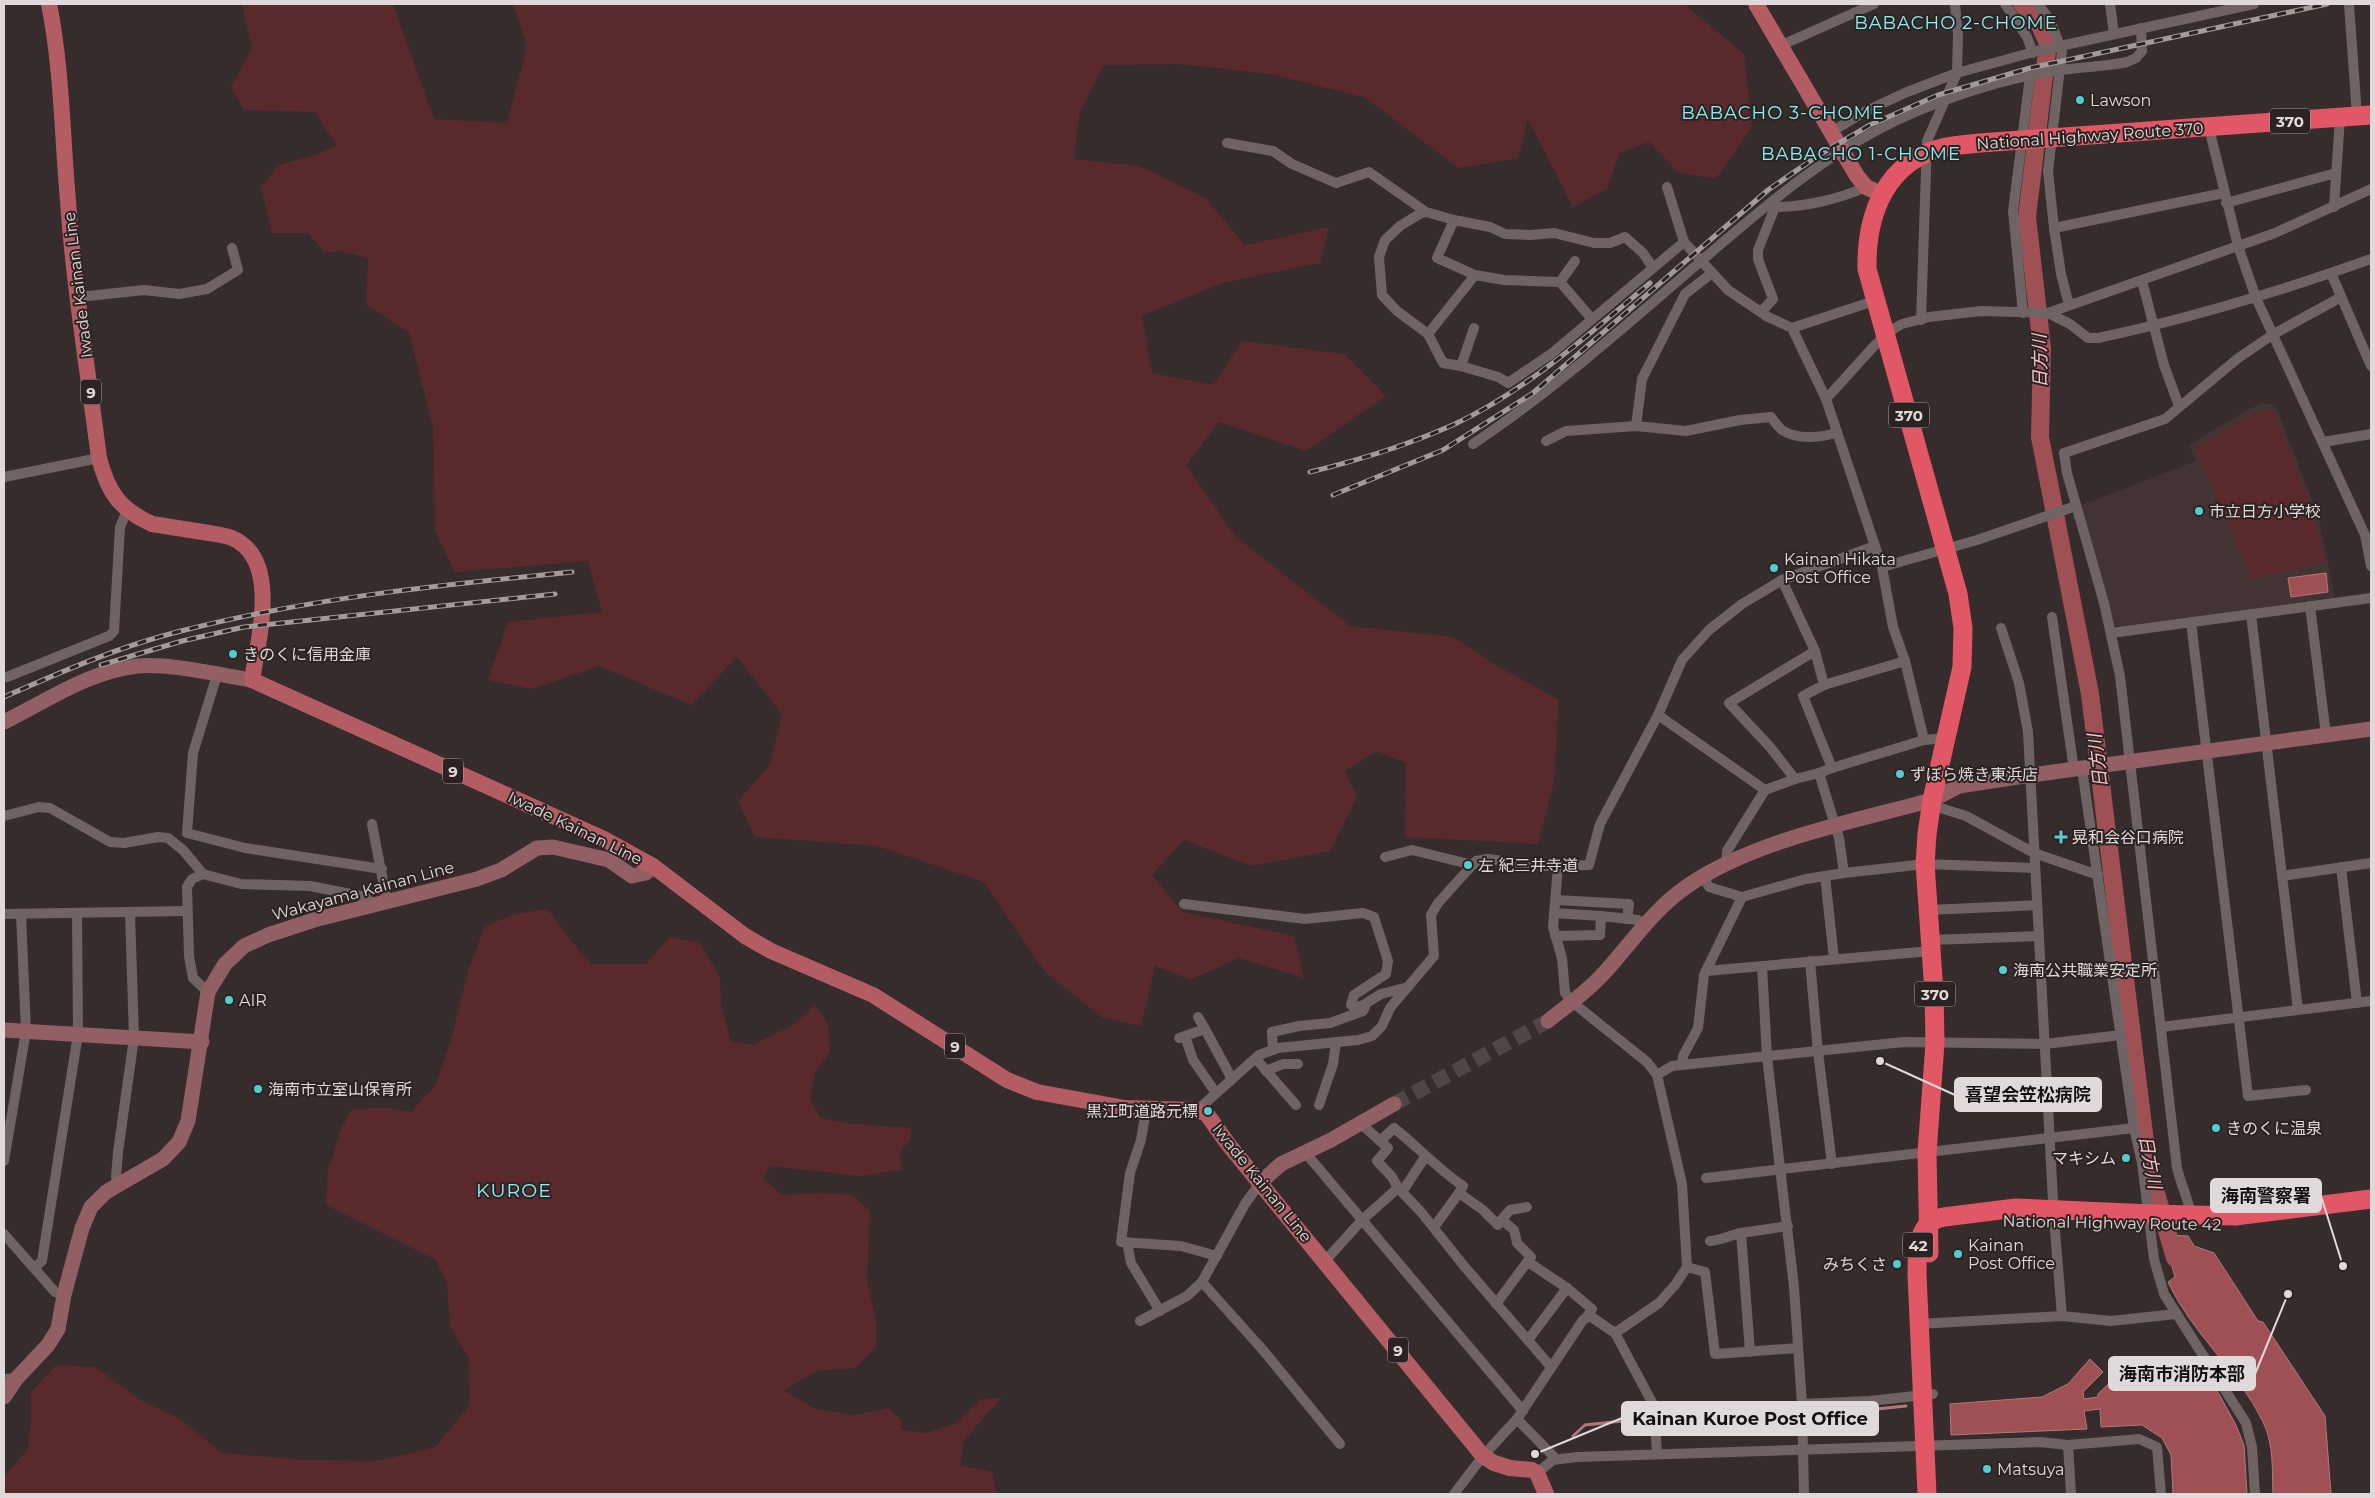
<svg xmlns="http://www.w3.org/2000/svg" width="2375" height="1498" font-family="Montserrat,'Noto Sans JP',sans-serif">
<rect width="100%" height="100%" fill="#362c2c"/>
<path fill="#433" d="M2262,403L2275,404L2318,516L2335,597L2217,615L2113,627L2079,506L2196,461L2189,445L2242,413Z"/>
<g fill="#59292c">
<path d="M242,4H393L434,119L507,123L527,46L513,4H1684L1744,54L1752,127L1716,179L1678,172L1649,142L1619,154L1607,189L1573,207L1528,119L1518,158L1458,168L1366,98L1270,74L1181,64L1104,65L1080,112L1073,159L1140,166L1205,198L1245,245L1329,227L1320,263L1222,283L1142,316L1152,373L1213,385L1242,341L1344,354L1386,396L1306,451L1219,422L1186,465L1235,536L1350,626L1453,637L1496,665L1559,700L1554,782L1538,844L1405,837L1406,763L1377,751L1345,771L1357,797L1330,851L1251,866L1184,840L1152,875L1183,912L1294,936L1304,978L1239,958L1190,980L1155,966L1141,1026L1103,1018L1045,972L984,882L877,846L755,837L738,801L770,765L782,714L737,657L691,705L599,666L532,689L488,680L508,622L602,612L588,561L455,572L435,530L433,426L409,333L366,304L368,258L341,251L325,253L308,233H272L261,187L279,165L315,155L337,146L315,112L244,110L231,86L252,49Z"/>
<path d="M2265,410L2274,412L2315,515L2325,562L2252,579L2195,448L2246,417Z"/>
<path d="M548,909L567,936L591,964H646L670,937L700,943L720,977L721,1007L731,1041L752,1045L792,1026L815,1005L828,1024L830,1051L815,1073L810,1099L821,1118L847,1123L911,1128V1138L900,1152L902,1170L860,1176L771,1166L763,1178L782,1195L823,1193L852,1195L870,1211L867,1281L876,1321V1348L855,1368L817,1371L784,1390L815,1409L856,1415L888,1408L901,1420L902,1430L927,1433L956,1423L981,1399L1001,1398L964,1440L960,1465L993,1472L995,1491L1000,1494H4V1477L28,1449L31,1417V1392L56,1365L95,1367L142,1401L179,1418L222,1453L307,1460L378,1461L435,1447L470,1405L469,1359L450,1326L447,1283L436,1260L326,1205L328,1170L342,1127L352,1109L387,1108L411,1112L436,1085L452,1037L469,968L485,926L515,914Z"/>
</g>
<g fill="#9e5055" stroke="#b2797d">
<path d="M2326,573L2328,592L2291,597L2288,578Z"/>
<path d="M2163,1235L2188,1236L2194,1246L2214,1253L2258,1321L2263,1322L2325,1416L2331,1494H2273C2272,1471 2274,1444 2263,1422C2239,1371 2192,1334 2168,1282L2175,1277Z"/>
<path d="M2090,1359L2103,1372L2083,1392L2084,1399L2098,1397V1394L2120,1373L2204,1367L2235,1423L2244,1445L2247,1494H2173L2171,1455L2162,1438L2142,1425L2101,1427L2100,1409L2084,1411L2087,1429L1951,1435L1950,1404L2042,1397L2068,1384Z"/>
</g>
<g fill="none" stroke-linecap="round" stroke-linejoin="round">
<path stroke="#b2797d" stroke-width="3" d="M1573,1436L1585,1425L1632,1420L1697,1416H1809L1906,1406"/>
<path stroke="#9e5055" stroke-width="18" d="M2022,4L2040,26L2048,43L2027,217L2042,348L2040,437L2090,694L2148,1166L2175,1258"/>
<path stroke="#504646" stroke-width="15" stroke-dasharray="15 8" stroke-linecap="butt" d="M1394,1104L1548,1021"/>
<g stroke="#6f6363" stroke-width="10">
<path d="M2005,4L2027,37L2033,53"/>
<path d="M2038,4L2050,20L2062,51L2048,171L2054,228L2061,274L2069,305"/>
<path d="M2110,4L2114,34"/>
<path d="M2349,4L2357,116"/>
<path d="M1782,45L1874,4"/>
<path d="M2209,128L2238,246L2256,298L2365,535L2371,566"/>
<path d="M1831,132L1866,111L1907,92L1957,73L2037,51L2254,4"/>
<path d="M1227,143L1273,151L1292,164L1336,183L1369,172L1426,212L1454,220"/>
<path d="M1667,187L1684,242L1728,290L1768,317L1792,328L1826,399L1882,567L1893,627L1905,661L1924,740L1946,738"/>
<path d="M2226,203L2336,173"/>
<path d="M1775,207C1805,207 1839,199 1866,187"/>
<path d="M2334,207L2340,117"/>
<path d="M1426,212L1421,213L1400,226L1385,240L1379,257L1382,295L1397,311L1428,334L1443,363L1461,366L1474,328"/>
<path d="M2054,228L2224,193"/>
<path d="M2331,273L2371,366"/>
<path d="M1475,275L1437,258L1454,220L1490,227L1505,234L1530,235L1554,233L1594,243H1610L1625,237L1643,253L1653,268"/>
<path d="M2142,281L2164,365L2179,406"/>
<path d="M1560,282L1575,261"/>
<path d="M79,297L144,290L179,294L207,289L238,270L232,248"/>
<path d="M1761,312L1773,299L1758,259V250L1775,207"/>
<path d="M2023,313L2013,211L2030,76"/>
<path d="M2048,313L2070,324L2088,338H2098C2192,318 2281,291 2371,259"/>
<path d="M1921,320L1927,141L1957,73L1958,35L1955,4"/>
<path d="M1792,328L1874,301"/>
<path d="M1428,334L1475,275L1504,280L1560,282L1592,319"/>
<path d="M1461,366L1498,377L1508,383L1551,354L1684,242"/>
<path d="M1826,399L1875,345L1895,328L1902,324L1929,317L1981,311L2048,313L2275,233L2371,189"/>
<path d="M1636,426L1642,379L1685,294L1712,273"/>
<path d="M1546,441L1566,431L1636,426L1686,431L1740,420L1771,417C1774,421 1778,427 1782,430C1796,440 1823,438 1837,432"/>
<path d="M2323,442L2371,434"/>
<path d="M1473,444C1554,390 1626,325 1700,262C1764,207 1828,151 1906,116C1953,95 2003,79 2054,71C2078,67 2103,67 2127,62L2136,58L2142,51L2141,28"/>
<path d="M4,477L99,458"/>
<path d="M1882,567L1977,540L2076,506"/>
<path d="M1782,580L1815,651L1824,685"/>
<path d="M2310,606L2326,735"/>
<path d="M2251,614L2298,1010"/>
<path d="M2052,617L2074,770"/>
<path d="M2191,622L2248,1096L2306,1090"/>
<path d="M2001,628L2019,683L2028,732L2054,1219L2062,1316"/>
<path d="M2111,633L2371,598"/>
<path d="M1815,651L1729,703L1770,747L1795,779L1819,773"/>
<path d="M217,675L193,753L187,833L245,848L382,869"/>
<path d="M7,677L109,636L114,631L120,527L127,511"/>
<path d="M1658,715L1765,790"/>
<path d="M1832,768L1924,740"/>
<path d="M2082,769L2134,1128L2142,1163L2154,1259L2164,1294L2246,1423L2252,1447L2255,1494"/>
<path d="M1931,805L1966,816L2034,853L2098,875"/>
<path d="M4,816L39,807L50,808L110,842L124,843L158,837L168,838L183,850L203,874"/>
<path d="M372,824L387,902"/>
<path d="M1385,857L1412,850L1473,865"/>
<path d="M1726,865L1727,851L1765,790L1795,779"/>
<path d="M1558,866L1553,927L1562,958L1565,993L1572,1002L1647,1062L1657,1075"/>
<path d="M2341,867L2357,1003"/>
<path d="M1844,873L1925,864L2035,868"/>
<path d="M1825,876L1834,959"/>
<path d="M2282,876L2371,863"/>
<path d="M1742,897L1806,879L1844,873L1839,838L1819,773L1832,768L1803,696L1824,685L1905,661"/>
<path d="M1556,900L1629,904L1627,919"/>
<path d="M1184,904L1305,919L1363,913L1374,917L1388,961L1386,974L1354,995L1351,1005L1360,1007L1381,994L1408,987"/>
<path d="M1929,910L2037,905"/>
<path d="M1554,913L1601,916"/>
<path d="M4,914L187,911"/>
<path d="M1555,936L1600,935L1601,916L1638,920L1644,925"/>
<path d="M1931,940L2039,936"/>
<path d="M1810,961L1818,1052L1832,1164"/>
<path d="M1762,966L1767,1057L1794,1287L1802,1404L1804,1494"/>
<path d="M1706,971L1931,951"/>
<path d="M208,992L193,978L189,956L187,887L192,879L203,874L241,884L310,886L366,897L373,907"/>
<path d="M1198,1017L1205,1029"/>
<path d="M2161,1027L2371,1001"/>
<path d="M1185,1036L1205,1029L1232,1079"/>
<path d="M1179,1038L1185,1036L1193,1060L1216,1093"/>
<path d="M1273,1050L1272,1032L1299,1026L1330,1023L1363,1011L1365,1007"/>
<path d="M1256,1059L1296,1105"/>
<path d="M1682,1065L1683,1056L1698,1028L1704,975L1742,897L1709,887L1703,877"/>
<path d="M1266,1071L1283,1064H1298"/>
<path d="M1319,1105L1333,1064L1336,1042"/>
<path d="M1146,1110L1141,1140L1130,1173L1121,1242L1181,1246L1217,1256"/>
<path d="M1202,1111L1203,1105L1259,1055L1278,1048L1358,1040L1372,1036L1382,1026L1390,1008L1434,956L1431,915L1438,903L1476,861L1488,859L1545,866L1589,865L1600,824L1658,715L1682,660L1709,630L1742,604L1782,580L1875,546"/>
<path d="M1360,1123L1388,1148L1377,1161L1392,1177L1398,1188L1421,1212L1464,1266L1551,1367"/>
<path d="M1380,1141L1394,1128C1418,1147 1438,1169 1463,1186L1459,1193L1483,1210L1498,1225"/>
<path d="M1304,1151L1523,1411"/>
<path d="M4,1161L26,1031L21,914"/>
<path d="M1706,1178L2134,1128"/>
<path d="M118,1185L116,1177L118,1152L134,1038L130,912"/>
<path d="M1402,1192L1425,1157"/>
<path d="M1499,1223L1510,1210L1527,1207"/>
<path d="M2193,1225C2191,1205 2182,1188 2177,1168L2120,676L2104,603L2067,473L2064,453L2165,419L2237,359L2272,335L2341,297"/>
<path d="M1434,1227L1459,1193"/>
<path d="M4,1234L55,1292L64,1295"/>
<path d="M1710,1241C1722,1240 1730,1235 1741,1233"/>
<path d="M1127,1242L1131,1263L1160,1311"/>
<path d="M1325,1261L1362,1220L1398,1188"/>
<path d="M1528,1262L1567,1288L1592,1309L1586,1318"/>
<path d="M35,1267L42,1261L78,1034L77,913"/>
<path d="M1687,1267L1705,1272L1715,1354L1798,1348"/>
<path d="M1202,1282L1262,1349L1340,1444"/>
<path d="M1496,1304L1531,1257L1517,1243L1514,1230L1502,1220"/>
<path d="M1140,1321L1187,1296L1202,1282L1245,1204L1260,1183"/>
<path d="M1918,1324L2062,1316L2111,1321L2176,1314"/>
<path d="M1615,1333L1659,1303L1675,1285L1687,1267L1682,1184L1657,1075L1672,1066L1904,1042L2045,1044L2121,1035"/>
<path d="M1528,1340L1567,1288"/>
<path d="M1750,1352L1741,1233L1788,1226"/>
<path d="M4,1379L17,1378"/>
<path d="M1802,1404L1870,1401L1933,1394"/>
<path d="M1517,1419L1556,1459"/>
<path d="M2068,1445L2071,1494"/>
<path d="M1537,1473L1553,1460L1577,1457L2040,1442L2068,1445L2139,1439L2157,1447L2161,1494"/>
<path d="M1454,1494L1483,1456L1517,1419L1583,1320L1590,1316L1615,1333L1654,1406L1657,1454"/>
</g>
<g stroke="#925f64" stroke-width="15">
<path d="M4,722C47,701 89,671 138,666C169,663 220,675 252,680"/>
<path d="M1548,1021C1568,1005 1588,991 1605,972C1632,942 1653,910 1686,887C1751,841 1855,821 1932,800L1959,786L2031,775L2371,729"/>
<path d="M4,1030L202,1042"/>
<path d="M1260,1183L1281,1164L1331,1140L1394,1104"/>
<path d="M4,1397L17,1378L48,1345L58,1329L64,1295L82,1228L91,1207L106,1192L163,1159L179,1142L188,1121L208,992L225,964L244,946L268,935L314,920L477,879L501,870L537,848L553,847L609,860L632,876L646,873L653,866"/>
</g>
<g stroke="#b45c64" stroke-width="16">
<path d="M49,4C62,69 62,134 68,201C74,287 88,372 99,458C108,492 119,509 152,524C171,527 190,530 209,533C216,534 225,535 232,538C281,559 258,640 252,680L604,839L653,866L745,936L771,951L873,995L1007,1080L1037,1092L1125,1108L1196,1110L1206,1113L1228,1144L1483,1456L1494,1463L1510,1468L1532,1470L1537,1473L1546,1494"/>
<path d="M1756,4L1857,176L1866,187L1881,194"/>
</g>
<g stroke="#e25765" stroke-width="19">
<path d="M1929,1253L1927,1153L1935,1043L1934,992L1925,864L1927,834L1932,800L1962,667L1963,628L1958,594L1867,269C1866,214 1886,160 1946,147C1957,145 1969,144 1980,143L2371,115"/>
<path d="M1927,1494L1917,1275C1917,1253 1916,1221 1944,1217L2016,1208L2152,1214L2235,1216L2371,1199"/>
</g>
<defs>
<g id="rail">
<path d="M1310,472C1360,460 1408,445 1455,424C1527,390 1589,334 1650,283"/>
<path d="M1333,495L1443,450L1533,393L1768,190L1819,155L1870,125L1938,95L2030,68L2327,4"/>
<path d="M101,665L182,641L244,627L555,594"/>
<path d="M4,697C61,672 120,646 181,631C309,598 441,585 572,572"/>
</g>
</defs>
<use href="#rail" stroke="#a39b9b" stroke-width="5"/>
<use href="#rail" stroke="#2c2222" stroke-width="3" stroke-dasharray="9" stroke-linecap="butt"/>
</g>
<g fill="#52cdd0" stroke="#2c2222" stroke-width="2">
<circle cx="2080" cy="100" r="5"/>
<circle cx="2199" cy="511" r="5"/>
<circle cx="1774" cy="568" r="5"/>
<circle cx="233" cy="654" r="5"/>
<circle cx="1900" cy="774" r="5"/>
<path d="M2058.5 829.5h5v5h5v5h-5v5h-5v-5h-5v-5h5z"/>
<circle cx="1468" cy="865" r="5"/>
<circle cx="2003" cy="970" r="5"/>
<circle cx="229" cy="1000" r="5"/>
<circle cx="258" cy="1089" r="5"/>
<circle cx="1208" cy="1111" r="5"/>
<circle cx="2216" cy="1128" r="5"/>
<circle cx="2126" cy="1158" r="5"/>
<circle cx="1958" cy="1254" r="5"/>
<circle cx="1897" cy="1264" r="5"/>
<circle cx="1987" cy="1469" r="5"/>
</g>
<g text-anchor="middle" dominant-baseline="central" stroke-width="4" stroke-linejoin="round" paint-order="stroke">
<g fill="#2c2222" stroke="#aaa2a2" stroke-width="1">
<rect x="2270" y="108.5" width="40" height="25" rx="4"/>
<rect x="81" y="379.5" width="20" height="25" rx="4"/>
<rect x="1889" y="402.5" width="40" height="25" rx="4"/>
<rect x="443" y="758.5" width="20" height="25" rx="4"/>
<rect x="1915" y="981.5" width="40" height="25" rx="4"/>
<rect x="945" y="1033.5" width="20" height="25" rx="4"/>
<rect x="1903" y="1232.5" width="30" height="25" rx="4"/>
<rect x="1388" y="1337.5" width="20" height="25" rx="4"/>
</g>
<g font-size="15" font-weight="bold" fill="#e0d9d9">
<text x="2290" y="121">370</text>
<text x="91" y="392">9</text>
<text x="1909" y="415">370</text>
<text x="453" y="771">9</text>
<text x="1935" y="994">370</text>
<text x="955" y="1046">9</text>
<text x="1918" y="1245">42</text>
<text x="1398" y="1350">9</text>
</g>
<g font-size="16" fill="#e0d9d9" stroke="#2c2222" text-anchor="start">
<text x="2090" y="100">Lawson</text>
<text x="2209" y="511">市立日方小学校</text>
<text x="1784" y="559">Kainan Hikata<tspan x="1784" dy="18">Post Office</tspan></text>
<text x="243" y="654">きのくに信用金庫</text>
<text x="1910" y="774">ずぼら焼き東浜店</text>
<text x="2072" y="837">晃和会谷口病院</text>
<text x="1478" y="865">左 紀三井寺道</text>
<text x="2013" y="970">海南公共職業安定所</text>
<text x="239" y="1000">AIR</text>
<text x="268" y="1089">海南市立室山保育所</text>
<text x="1198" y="1111" text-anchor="end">黒江町道路元標</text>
<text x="2226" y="1128">きのくに温泉</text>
<text x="2116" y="1158" text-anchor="end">マキシム</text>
<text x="1968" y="1245">Kainan<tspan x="1968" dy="18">Post Office</tspan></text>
<text x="1887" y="1264" text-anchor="end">みちくさ</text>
<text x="1997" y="1469">Matsuya</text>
</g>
<g font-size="16" fill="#e0d9d9" stroke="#2c2222">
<text transform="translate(2090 136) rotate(-4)">National Highway Route 370</text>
<text transform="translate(78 285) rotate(-97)">Iwade Kainan Line</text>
<text transform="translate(575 828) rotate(26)">Iwade Kainan Line</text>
<text transform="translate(363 891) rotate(-15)">Wakayama Kainan Line</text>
<text transform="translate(1262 1183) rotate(51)">Iwade Kainan Line</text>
<text transform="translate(2112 1223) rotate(1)">National Highway Route 42</text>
</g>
<g font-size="18" letter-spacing="1" fill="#85f1f4" stroke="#2c2222">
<text x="1956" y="23">BABACHO 2-CHOME</text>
<text x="1783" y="113">BABACHO 3-CHOME</text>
<text x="1861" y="154">BABACHO 1-CHOME</text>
</g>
<g font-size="18" font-style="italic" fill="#f4c5c5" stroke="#2c2222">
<text transform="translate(2040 361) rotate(-91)">日方川</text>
<text transform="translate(2098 761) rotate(-97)">日方川</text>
<text transform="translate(2150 1162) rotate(79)">日方川</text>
</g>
<g font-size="19" letter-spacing="1" fill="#85f1f4" stroke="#2c2222">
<text x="514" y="1190">KUROE</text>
</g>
</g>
<path fill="none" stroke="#e0d9d9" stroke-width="2" d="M1880 1061L1955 1095M2343 1266L2321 1196M2288 1294L2255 1374M1535 1454L1622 1418"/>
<g fill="#e0d9d9" stroke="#2c2222" stroke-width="2">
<circle cx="1880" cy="1061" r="5"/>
<circle cx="2343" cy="1266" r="5"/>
<circle cx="2288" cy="1294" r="5"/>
<circle cx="1535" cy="1454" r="5"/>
</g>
<g fill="#e0d9d9" stroke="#e0d9d9" stroke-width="2">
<rect x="1955" y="1078" width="146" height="33" rx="5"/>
<rect x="2211" y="1179" width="110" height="33" rx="5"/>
<rect x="2109" y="1357" width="146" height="33" rx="5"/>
<rect x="1622" y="1402" width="256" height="33" rx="5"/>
</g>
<g font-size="18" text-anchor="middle" font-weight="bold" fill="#111">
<text x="2028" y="1101">喜望会笠松病院</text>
<text x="2266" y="1202">海南警察署</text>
<text x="2182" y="1380">海南市消防本部</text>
<text x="1750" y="1425">Kainan Kuroe Post Office</text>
</g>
<rect width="2375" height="1498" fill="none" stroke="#e0d9d9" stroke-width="10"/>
</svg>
